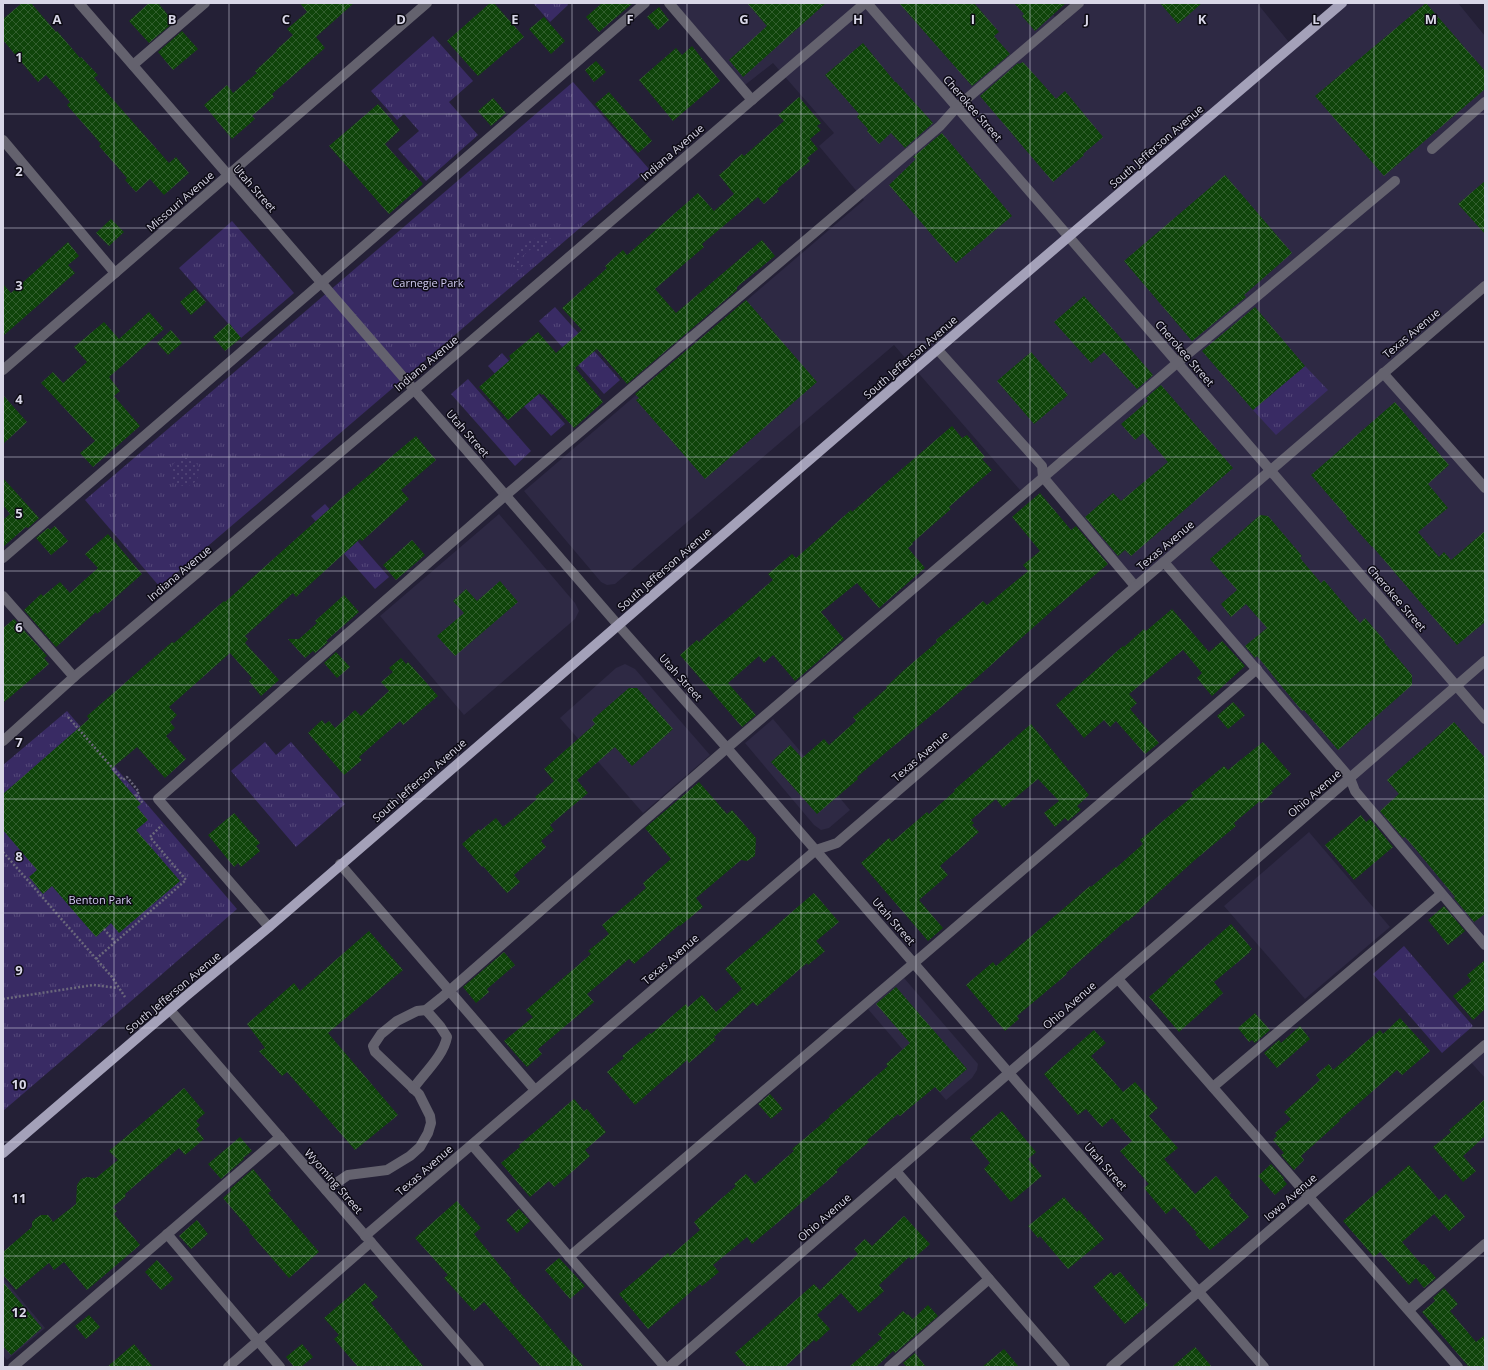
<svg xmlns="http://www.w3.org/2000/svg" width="1488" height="1370" font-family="'Open Sans',sans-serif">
<defs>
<pattern id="grass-tufts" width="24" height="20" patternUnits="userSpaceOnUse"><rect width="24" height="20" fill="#392b64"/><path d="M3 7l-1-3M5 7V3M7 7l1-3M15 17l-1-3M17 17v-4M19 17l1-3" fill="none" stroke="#55497a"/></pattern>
<pattern id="garden-dots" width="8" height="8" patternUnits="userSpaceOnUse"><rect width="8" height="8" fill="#392b64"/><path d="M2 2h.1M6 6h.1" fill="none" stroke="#55497a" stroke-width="1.8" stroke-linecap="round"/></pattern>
<pattern id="building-cross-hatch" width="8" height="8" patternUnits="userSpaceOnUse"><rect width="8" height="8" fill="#0f440a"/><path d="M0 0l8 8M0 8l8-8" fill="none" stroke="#315e2e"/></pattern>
</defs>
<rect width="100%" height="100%" fill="#242036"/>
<g fill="#2e2944">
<path d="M675,3H1043L1062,25L1084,3H1257L1292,46L1342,3H1458L1485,36V286L1383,373L1485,492V944L1165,562L1135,586L1043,478L1020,490L894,345L615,584L607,585L601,582L524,491L864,200L819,146L834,133L773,63L745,85Z"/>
<path d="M499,514L575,603L579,611L575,619L464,715L380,616Z"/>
<path d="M625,664L635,669L710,755L643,813L560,718L616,668Z"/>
<path d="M773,719L850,810L829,828L821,830L814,825L745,743Z"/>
<path d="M1309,832L1390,927L1305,999L1224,906Z"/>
<path d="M904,978L978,1064L977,1070L972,1078L946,1100L868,1009Z"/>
<path d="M1485,1045V1078L1468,1059Z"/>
<path d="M3,1278L45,1328L7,1360L3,1355Z"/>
</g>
<g fill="url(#grass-tufts)">
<path d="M533,3H567L568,5L550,22Z"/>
<path d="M433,36L473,81L449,102L478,135L426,181L398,149L419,131L404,114L397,120L371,91Z"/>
<path d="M573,82L649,169L160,587L85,500Z"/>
<path d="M232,221L294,293L241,338L179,268Z"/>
<path d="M555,307L620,380L604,394L539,321Z"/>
<path d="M502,353L565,424L551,436L488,366Z"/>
<path d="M1305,366L1328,390L1276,435L1253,410Z"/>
<path d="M468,379L531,451L515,466L451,394Z"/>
<path d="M325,504L389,577L375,589L311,516Z"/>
<path d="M67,711L237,909L130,1002L3,1111V765Z"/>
<path d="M265,742L276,755L291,742L345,804L296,847L231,771Z"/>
<path d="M1404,946L1473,1026L1442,1053L1373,974Z"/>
</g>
<g fill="url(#garden-dots)">
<path d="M556,237L536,254L531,249L520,258L525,264L511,275C515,258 513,243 534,239C538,238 543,240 547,239C550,239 553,238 556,237Z"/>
<circle cx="185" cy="472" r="14"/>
</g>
<g fill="url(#building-cross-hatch)">
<path d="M22,3H31L56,32L57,31L80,58L81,57L98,75L94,78L169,163L176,157L189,173L164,195L150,179L136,192L125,180L127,178L99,146L101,144L67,105L70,102L46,75L38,82L3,40V19Z"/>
<path d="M149,3H158L174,22L149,43L129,21Z"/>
<path d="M300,3H354L316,37L325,48L272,94L274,97L252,116L255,119L232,139L204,105L227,85L233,93L257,73L255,71L277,51L276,50L293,35L287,29L307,12Z"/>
<path d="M490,3H494L524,37L478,76L447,41Z"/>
<path d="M602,3H633L599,32L586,17Z"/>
<path d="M747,3H826L743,77L729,60L767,26Z"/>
<path d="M899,3H974L999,32L994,36L1010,54L972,86Z"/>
<path d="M1014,3H1066L1035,31L1022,16L1024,14Z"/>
<path d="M1160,3H1202L1178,24Z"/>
<path d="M1426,3L1485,71V89L1384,176L1315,96Z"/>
<path d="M659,7L669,20L658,30L647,17Z"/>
<path d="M544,17L565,41L551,54L529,29Z"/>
<path d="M182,31L198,49L173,70L158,52Z"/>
<path d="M863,43L895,82H896L933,123L905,148L891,133L879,144L867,131L868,129L857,117L859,114L825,75Z"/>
<path d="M692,46L720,81L673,121L639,80L676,48L682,55Z"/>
<path d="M596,61L606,72L594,82L585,70Z"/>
<path d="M1023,62L1056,99L1065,91L1103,137L1083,154L1084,155L1053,182L980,96L1018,63L1019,64Z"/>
<path d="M609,92L652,141L638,153L595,104Z"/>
<path d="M799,97L821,123L817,126L821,130L810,139L818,149L807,158L810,161L777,189L779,191L764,204L758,197L702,244L704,247L655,289L676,313L762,240L775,256L737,287V290L627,384L597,349L575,368L603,402L574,428L543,394L542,395L540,393L508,420L479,387L511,359L509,356L538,332L556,353L582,330L562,308L607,268L605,266L623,250L627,255L698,193L714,211L734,194L719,175L731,165L730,164L742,154L744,156L784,121L778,115Z"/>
<path d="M493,98L506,113L491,126L478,111Z"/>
<path d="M378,104L400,130L385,144L409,171L411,170L423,184L389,214L329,146Z"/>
<path d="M942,133L1012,216L956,263L889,185L916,159L913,157Z"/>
<path d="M1225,175L1292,253L1244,295L1246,297L1192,341L1124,261Z"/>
<path d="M1485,181V234L1458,204Z"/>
<path d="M111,219L124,232L109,246L96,233Z"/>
<path d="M68,242L79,256L68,265L75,273L3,336V284L11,293Z"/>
<path d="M195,289L206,302L191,315L180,302Z"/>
<path d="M1084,296L1153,375L1137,389L1104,352L1091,363L1054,322Z"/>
<path d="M746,300L817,382L705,479L636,400L639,398L635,394Z"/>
<path d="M1255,307L1305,366L1253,410L1202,351Z"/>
<path d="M149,312L164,329L109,377L120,391L114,396L140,426L93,467L80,453L95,441L41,383L53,372L63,383L87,362L74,347L104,322L119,339Z"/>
<path d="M229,323L241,338L225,351L213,337Z"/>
<path d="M171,330L182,343L168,355L157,343Z"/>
<path d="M1031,352L1068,395L1034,424L997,381Z"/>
<path d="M1161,385L1233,468L1131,556L1125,550L1118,556L1085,517L1113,493L1121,501L1168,462L1143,433L1135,440L1121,424L1148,401L1146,398Z"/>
<path d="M3,395L27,422L3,444Z"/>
<path d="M1395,402L1449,465L1428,484L1448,508L1418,532L1439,557L1444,552L1451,560L1485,531V622L1457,645L1372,546V547L1346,518L1347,517L1311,475Z"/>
<path d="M952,426L962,438L967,435L985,457L982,459L992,470L949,507L951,509L912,543L913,544L908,548L925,568L879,608L857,583L821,612L844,639L795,681L773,655L764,663L759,656L728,683L756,715L742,727L680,655L697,640L699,642L773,580L768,574L792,554L796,558L851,510L852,512Z"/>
<path d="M416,436L436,460L401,490L409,499L362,541L360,539L339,558L296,597L293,593L245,636L248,639L245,643L279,680L261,696L249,681L252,678L230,653L169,707L177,715L170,722L175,728L166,736L186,759L165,778L137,747L111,769L141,804L137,807L148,820L136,830L180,881L119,933L111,923L96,937L52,886L43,894L29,877L37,870L3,830V794L89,719L87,716L172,642L174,643L224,601L225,602L344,496Z"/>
<path d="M3,478L39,518L28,528L26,527L3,547V520L10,514L3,505Z"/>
<path d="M1040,493L1071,530L1076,526L1108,564L1054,609L972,682L890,749L857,777L858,779L817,814L771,762L790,745L802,758L824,739L829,745L856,721L853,717L887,688L886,687L904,670L937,642L936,640L983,601L987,605L1028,571L1023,565L1040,551L1012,517Z"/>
<path d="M1260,515L1268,516L1302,556L1300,558L1321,583L1324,580L1360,623L1365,618L1385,641L1384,642L1412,675V685L1338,750L1304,710L1302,711L1257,656L1255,658L1245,646L1267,628L1246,604L1231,617L1221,604L1237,590L1210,559Z"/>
<path d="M55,526L68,541L51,555L36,538L48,528L50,530Z"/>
<path d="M108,534L142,574L97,614L96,612L56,647L24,610L41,594L43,596L60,582L70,593L98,568L85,554Z"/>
<path d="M412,540L425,555L396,580L383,565Z"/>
<path d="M500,581L518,602L455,656L437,636L464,613L453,601L466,589L477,601Z"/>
<path d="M344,595L359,612L326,641L328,642L315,653L313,651L305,658L288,639H299L317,623L315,621Z"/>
<path d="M1172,609L1209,652L1222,641L1245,666L1212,696L1197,678L1202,673L1183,650L1129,694L1137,703L1130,709L1159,743L1145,754L1116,721L1110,727L1104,720L1084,738L1056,705L1123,646L1124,647L1144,629L1146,631Z"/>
<path d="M14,619L47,656L44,658L49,664L3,703V628Z"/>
<path d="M336,652L350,667L337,678L324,663Z"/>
<path d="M401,658L406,664L408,662L438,696L403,725L400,721L359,757L362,760L344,775L308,733L322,720L325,724L329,721L335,728L355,710L361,716L389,691L381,682L393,672L389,668Z"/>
<path d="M629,688H637L673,729L632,766L615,747L577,780L588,793L550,825L554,830L541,841L546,847L514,875L520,882L507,893L483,866L482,867L462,844L479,829L480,831L496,818L503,827L537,799L535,797L554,781L544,769L595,724L592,720Z"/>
<path d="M1233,702L1245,715L1228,729L1217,716Z"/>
<path d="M1454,722L1485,758V914L1474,922L1454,898L1455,897L1418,852L1405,837L1403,838L1380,811L1399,794L1387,780Z"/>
<path d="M1031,724L1089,795L1077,806L1081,810L1068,821L1065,818L1055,827L1044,813L1059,801L1038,779L1003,808L996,799L971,820L974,823L972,825L979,832L940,866L948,875L919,900L943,928L928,941L861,863L889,838L892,842L927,812L929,814L955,791L954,790Z"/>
<path d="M1263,742L1291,774L1271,791L1273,793L1261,803L1260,801L1234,823L1236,826L1196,859L1139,910L1140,911L1128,921L1127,920L1066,973L1067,974L1017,1016L1019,1019L1005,1031L966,985L993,962L996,966L1090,886L1091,887L1115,867L1116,868L1143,844L1140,840L1193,796L1191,793L1224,766L1228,770Z"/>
<path d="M699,782L727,814L732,810L756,838L755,856L747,861L741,860L696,898L703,907L680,926L679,925L634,964L629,959L587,994L594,1002L538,1049L542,1054L527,1067L504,1041L533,1017L526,1010L591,954L588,951L609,934L602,925L646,888L643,883L671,859L645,828Z"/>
<path d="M234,813L260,843L256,846L260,851L241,867L238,863L234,867L208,835Z"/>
<path d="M1361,815L1366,822L1370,819L1393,847L1354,880L1325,845Z"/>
<path d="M814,893L839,922L816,941L825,951L808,965L807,963L757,1006L753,1002L714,1037L716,1040L689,1063L687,1060L669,1076V1075L635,1105L607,1072L624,1058L622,1056L650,1033L651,1034L686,1004L688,1007L702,995L716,1012L742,989L725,969Z"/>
<path d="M1444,906L1465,931L1448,945L1428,920Z"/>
<path d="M1231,924L1252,949L1249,952H1250L1214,982L1223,993L1179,1032L1149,997L1168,981L1167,980Z"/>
<path d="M369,931L403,970L328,1033L398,1115L355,1150L287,1072L282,1076L259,1051L265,1048L247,1024L294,983L300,991Z"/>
<path d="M504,952L515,965L487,989L489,992L476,1003L463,987Z"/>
<path d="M1485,960V1009L1473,1020L1453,996L1471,981L1467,975Z"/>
<path d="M896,987L967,1069L940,1092L935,1087L900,1116L898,1114L867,1140L869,1142L836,1170L838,1172L752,1244L747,1237L713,1265L719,1272L702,1286L700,1284L648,1329L619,1294L668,1253L670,1256L700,1230L694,1222L736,1186L734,1184L746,1174L755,1184L794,1151L792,1149L830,1117L829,1116L888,1066L886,1064L910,1043L876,1004Z"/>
<path d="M1255,1013L1270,1030L1255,1043L1252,1040L1249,1042L1238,1028Z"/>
<path d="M1400,1018L1430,1051L1402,1075L1397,1070L1352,1109L1339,1120L1340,1121L1301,1156L1304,1160L1294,1170L1281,1155L1284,1153L1273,1140L1277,1136L1275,1133L1291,1119L1284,1112L1320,1080L1316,1075L1329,1064L1333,1070L1380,1030L1383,1034Z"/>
<path d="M1300,1026L1310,1039L1277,1068L1264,1053L1279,1040L1281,1043Z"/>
<path d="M1094,1030L1106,1043L1091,1056L1123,1092L1135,1082L1158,1108L1149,1116L1178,1148L1164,1159L1195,1194L1216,1176L1231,1193L1229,1195L1249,1217L1210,1250L1195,1234L1197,1233L1174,1207L1166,1214L1144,1188L1149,1184L1120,1151L1132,1141L1112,1118L1102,1127L1086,1109L1078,1115L1044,1074Z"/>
<path d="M184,1088L205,1113L196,1121L200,1125L196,1129L204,1139L185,1155L179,1148L125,1194L126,1196L113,1207L117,1211L114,1214L140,1245L87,1290L64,1262L54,1270L49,1263L16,1290L3,1275V1252L32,1227V1222L36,1218L41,1215H48L53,1222L76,1204L77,1185L81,1179L87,1177L96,1178L118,1160L109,1151Z"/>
<path d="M770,1094L783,1109L771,1119L758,1104Z"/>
<path d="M574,1099L584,1111L587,1109L606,1132L585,1150L590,1156L566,1177L554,1187L549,1181L530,1197L501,1163L520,1147L519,1145Z"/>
<path d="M1485,1099V1136L1463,1156L1476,1171L1463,1182L1433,1147L1451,1132L1449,1130Z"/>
<path d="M1002,1111L1036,1152L1028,1159L1042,1176L1011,1202L984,1169L990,1163L970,1138Z"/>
<path d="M240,1137L252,1151L243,1158L244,1159L221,1179L208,1164Z"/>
<path d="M1271,1164L1284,1178L1283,1179L1287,1184L1275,1195L1258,1176Z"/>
<path d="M1409,1165L1439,1200L1446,1194L1465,1217L1449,1231L1434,1214L1402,1242L1422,1265L1424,1264L1436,1278L1424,1288L1416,1278L1409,1285L1380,1252L1374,1257L1343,1221Z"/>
<path d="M253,1169L271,1191L268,1193L319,1252L289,1278L249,1232L250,1230L223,1198L231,1191L230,1189Z"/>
<path d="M1064,1197L1077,1212L1079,1210L1104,1239L1068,1269L1040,1236L1038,1238L1028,1226Z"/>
<path d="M457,1201L481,1228L474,1234L511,1279L509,1280L584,1367H541L484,1302L474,1311L444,1278L448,1275L415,1238Z"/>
<path d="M519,1209L530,1221L517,1233L506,1220Z"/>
<path d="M904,1216L930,1244L912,1260L909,1257L879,1285L884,1291L859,1313L841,1293L817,1315L830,1329L816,1342L814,1340L785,1367H747L735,1353L814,1284L820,1290L858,1254L854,1249L865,1239L872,1246Z"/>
<path d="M197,1220L208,1234L191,1249L179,1236Z"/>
<path d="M559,1258L585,1286L570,1299L545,1270Z"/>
<path d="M157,1260L174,1279L161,1290L145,1272Z"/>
<path d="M1111,1272L1114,1276L1120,1272L1148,1305L1125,1324L1093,1287Z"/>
<path d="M3,1282L42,1328L11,1355L3,1346Z"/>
<path d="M365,1283L378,1297L371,1303L424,1367H358L334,1339L339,1335L324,1318Z"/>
<path d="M1444,1288L1458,1304L1450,1311L1476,1342L1485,1335V1367H1469L1422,1312L1435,1301L1433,1298Z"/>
<path d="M928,1305L938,1316L895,1353L893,1351L876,1367H849L882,1338L878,1334L903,1311L907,1315L908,1314L913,1319Z"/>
<path d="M89,1315L100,1327L86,1339L75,1326Z"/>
<path d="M134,1344L153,1367H107Z"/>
<path d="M302,1344L313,1357L301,1367H294L286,1357Z"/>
<path d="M1195,1347L1212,1367H1172Z"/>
<path d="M1004,1349L1019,1367H982Z"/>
<path d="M915,1353L926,1367H907L903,1363Z"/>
</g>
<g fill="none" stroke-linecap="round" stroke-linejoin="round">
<g stroke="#6b687c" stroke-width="2.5" stroke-dasharray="2 2" stroke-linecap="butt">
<path d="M68,717L123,780L127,777L139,792L136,795L143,803"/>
<path d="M3,852L112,977L125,997"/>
<path d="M104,929L115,942"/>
<path d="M96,959L186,880L150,837L162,825"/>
<path d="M3,999L93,985L118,988"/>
</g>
<g stroke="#64626e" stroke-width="10">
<path d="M79,3L618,625L727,748L1264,1367"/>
<path d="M669,3L752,100"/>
<path d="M867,3L1485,719"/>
<path d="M133,65L205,3"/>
<path d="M3,140L115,273"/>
<path d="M1432,149L1485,102"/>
<path d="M938,350L1042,466L1043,477L1135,586"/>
<path d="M3,370L427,3"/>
<path d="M1383,373L1485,488"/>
<path d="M3,558L645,3"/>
<path d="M1164,562L1350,778L1355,791L1485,945"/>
<path d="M3,596L74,677"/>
<path d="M3,741L74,677L414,390L865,3"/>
<path d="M340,864L535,1090"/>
<path d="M269,927L158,799L506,495L940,126L957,107L1079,3"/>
<path d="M1118,979L1458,1367"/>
<path d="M170,1010L479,1367"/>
<path d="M1213,1087L1441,894"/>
<path d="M413,1089C424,1073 443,1057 447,1037L440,1026L426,1010"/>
<path d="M472,1145L665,1367"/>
<path d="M896,1171L1065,1367"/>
<path d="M326,1190L348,1175L387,1170L410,1156L420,1147L428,1133L431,1123L430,1116L419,1094L375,1052L373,1046L381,1034L397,1021L417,1011L426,1010L441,998L727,748L1177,363L1395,181"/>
<path d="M167,1234L280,1367"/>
<path d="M365,1236L816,850L837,843L1485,286"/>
<path d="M569,1257L914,963L1257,669"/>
<path d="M1409,1310L1485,1244"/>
<path d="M13,1367L280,1137"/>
<path d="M228,1367L371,1242"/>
<path d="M669,1367L1485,661"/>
<path d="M889,1367L989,1279"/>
<path d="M1111,1367L1485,1045"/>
</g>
<path stroke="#a4a1b9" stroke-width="10" d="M3,1153L186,996L269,927L998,297L1342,3"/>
</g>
<path fill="none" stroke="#d9d7e7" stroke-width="1" stroke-opacity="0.55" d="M114,3V1367M229,3V1367M343,3V1367M458,3V1367M572,3V1367M687,3V1367M801,3V1367M916,3V1367M1030,3V1367M1145,3V1367M1259,3V1367M1374,3V1367M3,114H1485M3,228H1485M3,342H1485M3,457H1485M3,571H1485M3,685H1485M3,799H1485M3,913H1485M3,1028H1485M3,1142H1485M3,1256H1485"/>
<g text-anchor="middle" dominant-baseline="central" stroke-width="3" stroke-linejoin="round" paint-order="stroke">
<g font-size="11" fill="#d9d7e7" stroke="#0d0b15">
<text transform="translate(973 108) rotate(49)">Cherokee Street</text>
<text transform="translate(1156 146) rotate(-41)">South Jefferson Avenue</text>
<text transform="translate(672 152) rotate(-41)">Indiana Avenue</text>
<text transform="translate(255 188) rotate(49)">Utah Street</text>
<text transform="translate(180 201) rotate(-41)">Missouri Avenue</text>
<text transform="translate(1411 333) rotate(-40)">Texas Avenue</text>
<text transform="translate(1185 353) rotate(49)">Cherokee Street</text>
<text transform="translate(910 357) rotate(-41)">South Jefferson Avenue</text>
<text transform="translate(426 363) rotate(-40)">Indiana Avenue</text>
<text transform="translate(468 433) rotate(49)">Utah Street</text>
<text transform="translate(1165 545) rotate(-40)">Texas Avenue</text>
<text transform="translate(664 569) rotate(-41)">South Jefferson Avenue</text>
<text transform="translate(179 573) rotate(-40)">Indiana Avenue</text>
<text transform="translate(1397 598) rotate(49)">Cherokee Street</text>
<text transform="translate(681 677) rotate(48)">Utah Street</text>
<text transform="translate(920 756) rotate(-41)">Texas Avenue</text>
<text transform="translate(419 780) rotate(-41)">South Jefferson Avenue</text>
<text transform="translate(1314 793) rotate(-41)">Ohio Avenue</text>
<text transform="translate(894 921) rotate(49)">Utah Street</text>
<text transform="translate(670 959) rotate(-41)">Texas Avenue</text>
<text transform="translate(173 992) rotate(-40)">South Jefferson Avenue</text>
<text transform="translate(1069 1005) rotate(-41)">Ohio Avenue</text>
<text transform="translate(1106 1166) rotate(49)">Utah Street</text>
<text transform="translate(424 1170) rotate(-41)">Texas Avenue</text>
<text transform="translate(334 1181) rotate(49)">Wyoming Street</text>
<text transform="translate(1290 1197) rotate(-41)">Iowa Avenue</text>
<text transform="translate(824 1217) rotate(-41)">Ohio Avenue</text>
</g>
<g font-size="11" fill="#d0caf0" stroke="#0d0b15">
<text x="428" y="282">Carnegie Park</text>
<text x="100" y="899">Benton Park</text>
</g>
</g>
<g font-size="13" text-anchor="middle" font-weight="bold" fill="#d9d7e7" stroke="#0d0b15" stroke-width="3" stroke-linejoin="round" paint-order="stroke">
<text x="57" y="24">A</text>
<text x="172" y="24">B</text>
<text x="286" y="24">C</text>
<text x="401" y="24">D</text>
<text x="515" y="24">E</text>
<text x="630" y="24">F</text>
<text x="744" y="24">G</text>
<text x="858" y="24">H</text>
<text x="973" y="24">I</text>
<text x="1087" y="24">J</text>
<text x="1202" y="24">K</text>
<text x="1316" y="24">L</text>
<text x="1431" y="24">M</text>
<text x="19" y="62">1</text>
<text x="19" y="176">2</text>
<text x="19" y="290">3</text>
<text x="19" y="404">4</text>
<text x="19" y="518">5</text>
<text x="19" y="632">6</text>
<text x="19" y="747">7</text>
<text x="19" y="861">8</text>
<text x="19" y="975">9</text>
<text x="19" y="1089">10</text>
<text x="19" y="1203">11</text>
<text x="19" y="1317">12</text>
</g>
<rect width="1488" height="1370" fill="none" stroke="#d9d7e7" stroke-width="8"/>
</svg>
